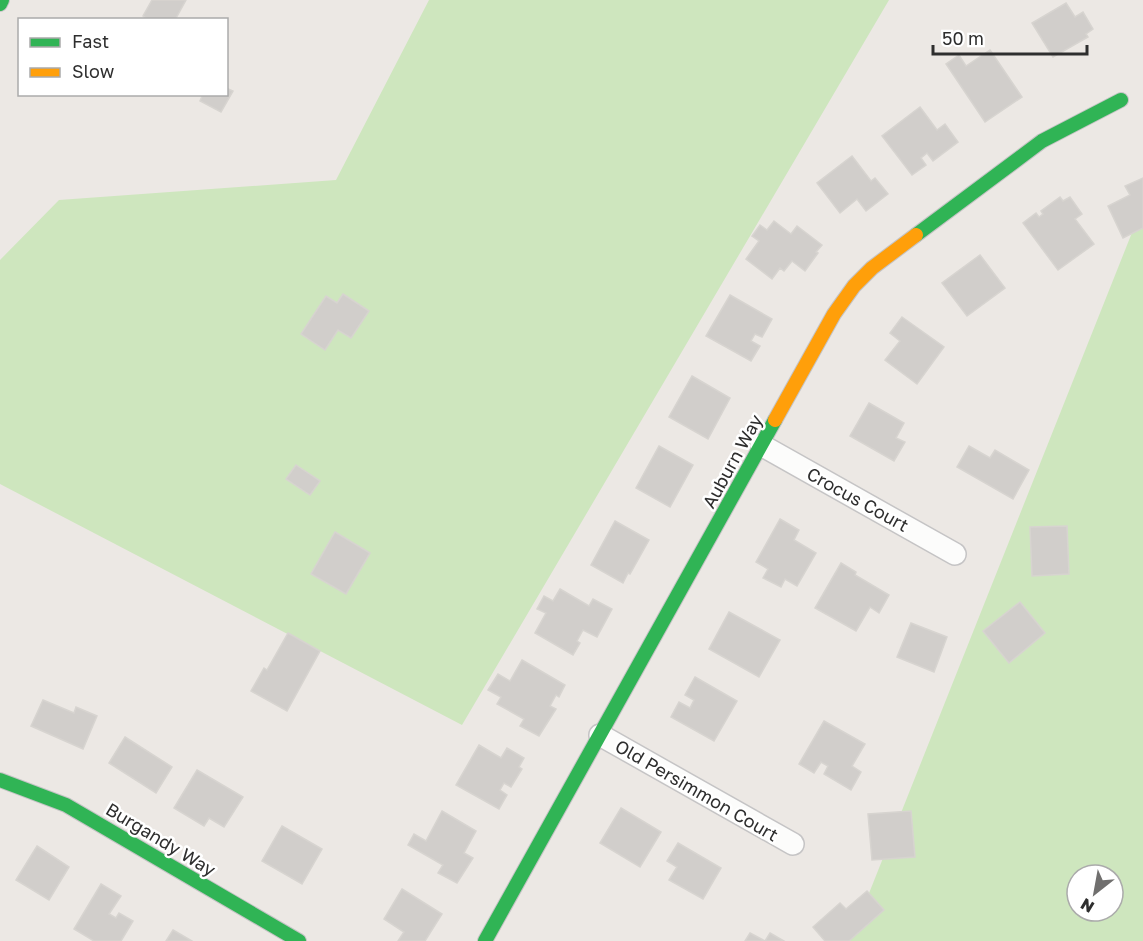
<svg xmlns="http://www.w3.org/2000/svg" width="1143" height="941" font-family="'Golos Text',sans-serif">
<rect width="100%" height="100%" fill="#ece8e4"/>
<g fill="#cee6be" fill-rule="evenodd">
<path d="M429,0H889L462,725L0,484V260L59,200L336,180Z"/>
<path d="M1143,205V941H850ZM1077,875H1113V911H1077Z"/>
</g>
<g fill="#d1cecb" stroke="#d7d4d0" stroke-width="1.5">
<path d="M152,0H186L175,20H149L143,16Z"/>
<path d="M1066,3L1075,17L1083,12L1093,29L1086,34L1088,37L1053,57L1032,23Z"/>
<path d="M990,50L1022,97L985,122L946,64L959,55L966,66Z"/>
<path d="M226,88L233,91L221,112L200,101L203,94H226Z"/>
<path d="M920,107L937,130L945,124L958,142L933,161L927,153L921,158L926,165L912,175L882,136Z"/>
<path d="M852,156L871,181L875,178L888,194L866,211L857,199L840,213L817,183Z"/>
<path d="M1143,178V228L1123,238L1108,206L1130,195L1125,186Z"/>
<path d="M1060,197L1063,201L1070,197L1082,214L1075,219L1094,244L1058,270L1023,223L1036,213L1039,217L1043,214L1041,211Z"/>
<path d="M774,221L791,234L797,226L822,245L816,252L818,253L805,271L792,261L784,271L780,268L772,279L746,259L759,241L752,236L760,225L767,230Z"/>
<path d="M980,255L1005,288L967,316L942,283Z"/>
<path d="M343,294L369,311L351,338L338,330L325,350L301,334L326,296L337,303Z"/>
<path d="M730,295L772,319L762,337L755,334L751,341L760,346L751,361L706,336Z"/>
<path d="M902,317L944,347L917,384L885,360L900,341L890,333Z"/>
<path d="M692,376L730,398L708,439L669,417Z"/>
<path d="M869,403L904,423L896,438L905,442L894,461L850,436Z"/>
<path d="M659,446L693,465L670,507L636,488Z"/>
<path d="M969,446L990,458L995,450L1029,470L1013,499L957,467Z"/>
<path d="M296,465L320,481L310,495L286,479Z"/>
<path d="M780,519L799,530L794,540L816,553L797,586L785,579L781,587L763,578L768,569L756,562Z"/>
<path d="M615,521L649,540L630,574L628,573L623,583L591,565Z"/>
<path d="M1067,526L1069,574L1032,576L1030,527Z"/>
<path d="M335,532L370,553L346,594L311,574Z"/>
<path d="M841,563L856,572L855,575L889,595L879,613L870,607L856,631L815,608Z"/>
<path d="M560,589L589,606L593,599L612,609L597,637L583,630L577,641L580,643L573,655L535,633L546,613L537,609L544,596L553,601Z"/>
<path d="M1020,602L1045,633L1009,663L983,631Z"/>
<path d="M729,612L780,640L759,677L709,649Z"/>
<path d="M911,623L947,637L934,672L897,657Z"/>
<path d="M288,633L320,651L287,711L251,691L264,668L267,670Z"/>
<path d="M522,660L565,685L559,697L556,695L550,706L556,709L539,736L520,726L524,719L497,704L501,697L488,690L498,674L510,681Z"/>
<path d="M695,677L737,701L714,741L671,717L679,702L690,708L694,700L685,695Z"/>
<path d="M43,700L74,713L76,707L97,716L83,749L31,726Z"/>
<path d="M824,721L865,744L852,766L861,772L851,790L824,774L828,766L821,762L814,773L799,764Z"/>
<path d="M125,737L172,767L156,793L109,763Z"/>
<path d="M479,745L501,758L507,748L524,758L519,767L522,769L511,787L504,783L500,790L507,795L499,809L456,785Z"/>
<path d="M197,770L243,797L224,827L209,818L204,826L174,808Z"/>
<path d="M621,808L661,832L640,867L600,843Z"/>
<path d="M442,811L476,831L464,853L473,858L457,883L438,873L443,865L408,845L414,834L426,841Z"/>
<path d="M911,811L915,857L872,860L868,814Z"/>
<path d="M282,826L322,849L302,884L262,861Z"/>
<path d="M678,843L721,868L703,899L669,880L677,867L667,861Z"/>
<path d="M37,846L69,867L49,900L16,880Z"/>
<path d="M101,884L121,896L109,914L116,918L119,913L133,921L121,941H94L74,929Z"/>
<path d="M402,889L442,914L425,941H398L404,932L384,919Z"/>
<path d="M867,891L884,910L849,941H825L813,927L840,903L846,909Z"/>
<path d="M173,930L192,941H166Z"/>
<path d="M750,933L765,941H745Z"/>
<path d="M770,933L784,941H765Z"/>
</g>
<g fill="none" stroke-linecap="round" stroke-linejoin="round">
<defs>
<g id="street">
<path d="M761,445L955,554"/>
<path d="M600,735L793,844"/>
</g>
<g id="fast">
<path d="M0,4L2,0"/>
<path d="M916,235L1042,141L1121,100"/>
<path d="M0,780L66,805L299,941"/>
<path d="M485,941L775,420"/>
</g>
<path id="slow" d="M775,420L834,314L854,286L872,268L916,235"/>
</defs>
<use href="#street" stroke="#c5c4c5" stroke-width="24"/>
<use href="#fast" stroke="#c5c4c5" stroke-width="16"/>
<use href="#slow" stroke="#c5c4c5" stroke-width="16"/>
<use href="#street" stroke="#fcfcfb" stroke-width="21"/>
<use href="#fast" stroke="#30b455" stroke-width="14"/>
<use href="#slow" stroke="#ff9f0a" stroke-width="14"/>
</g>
<g text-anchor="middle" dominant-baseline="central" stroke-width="5" stroke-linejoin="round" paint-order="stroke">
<g font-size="18" fill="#2e2e2e" stroke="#fff">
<text transform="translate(732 461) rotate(-61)">Auburn Way</text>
<text transform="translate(858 499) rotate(29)">Crocus Court</text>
<text transform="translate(697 790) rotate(30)">Old Persimmon Court</text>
<text transform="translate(161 839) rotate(31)">Burgandy Way</text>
</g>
</g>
<rect x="18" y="18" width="210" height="78" fill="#ffffff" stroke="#ababab" stroke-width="1.5"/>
<rect x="30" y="38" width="30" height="9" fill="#30b455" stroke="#ababab" stroke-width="1.5"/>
<text x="72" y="48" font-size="18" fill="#2e2e2e">Fast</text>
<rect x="30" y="68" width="30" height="9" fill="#ff9f0a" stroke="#ababab" stroke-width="1.5"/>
<text x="72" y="78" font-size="18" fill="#2e2e2e">Slow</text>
<g transform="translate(1095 893) rotate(211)"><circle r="28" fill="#ffffff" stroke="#ababab" stroke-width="1.5"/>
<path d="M0-4.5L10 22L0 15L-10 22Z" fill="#706f6e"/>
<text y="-9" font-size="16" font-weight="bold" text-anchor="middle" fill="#2e2e2e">N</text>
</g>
<path d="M933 45v9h154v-9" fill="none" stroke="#2e2e2e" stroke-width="3"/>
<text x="942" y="45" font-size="18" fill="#2e2e2e" stroke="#ffffff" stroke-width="4.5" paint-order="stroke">50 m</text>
</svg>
